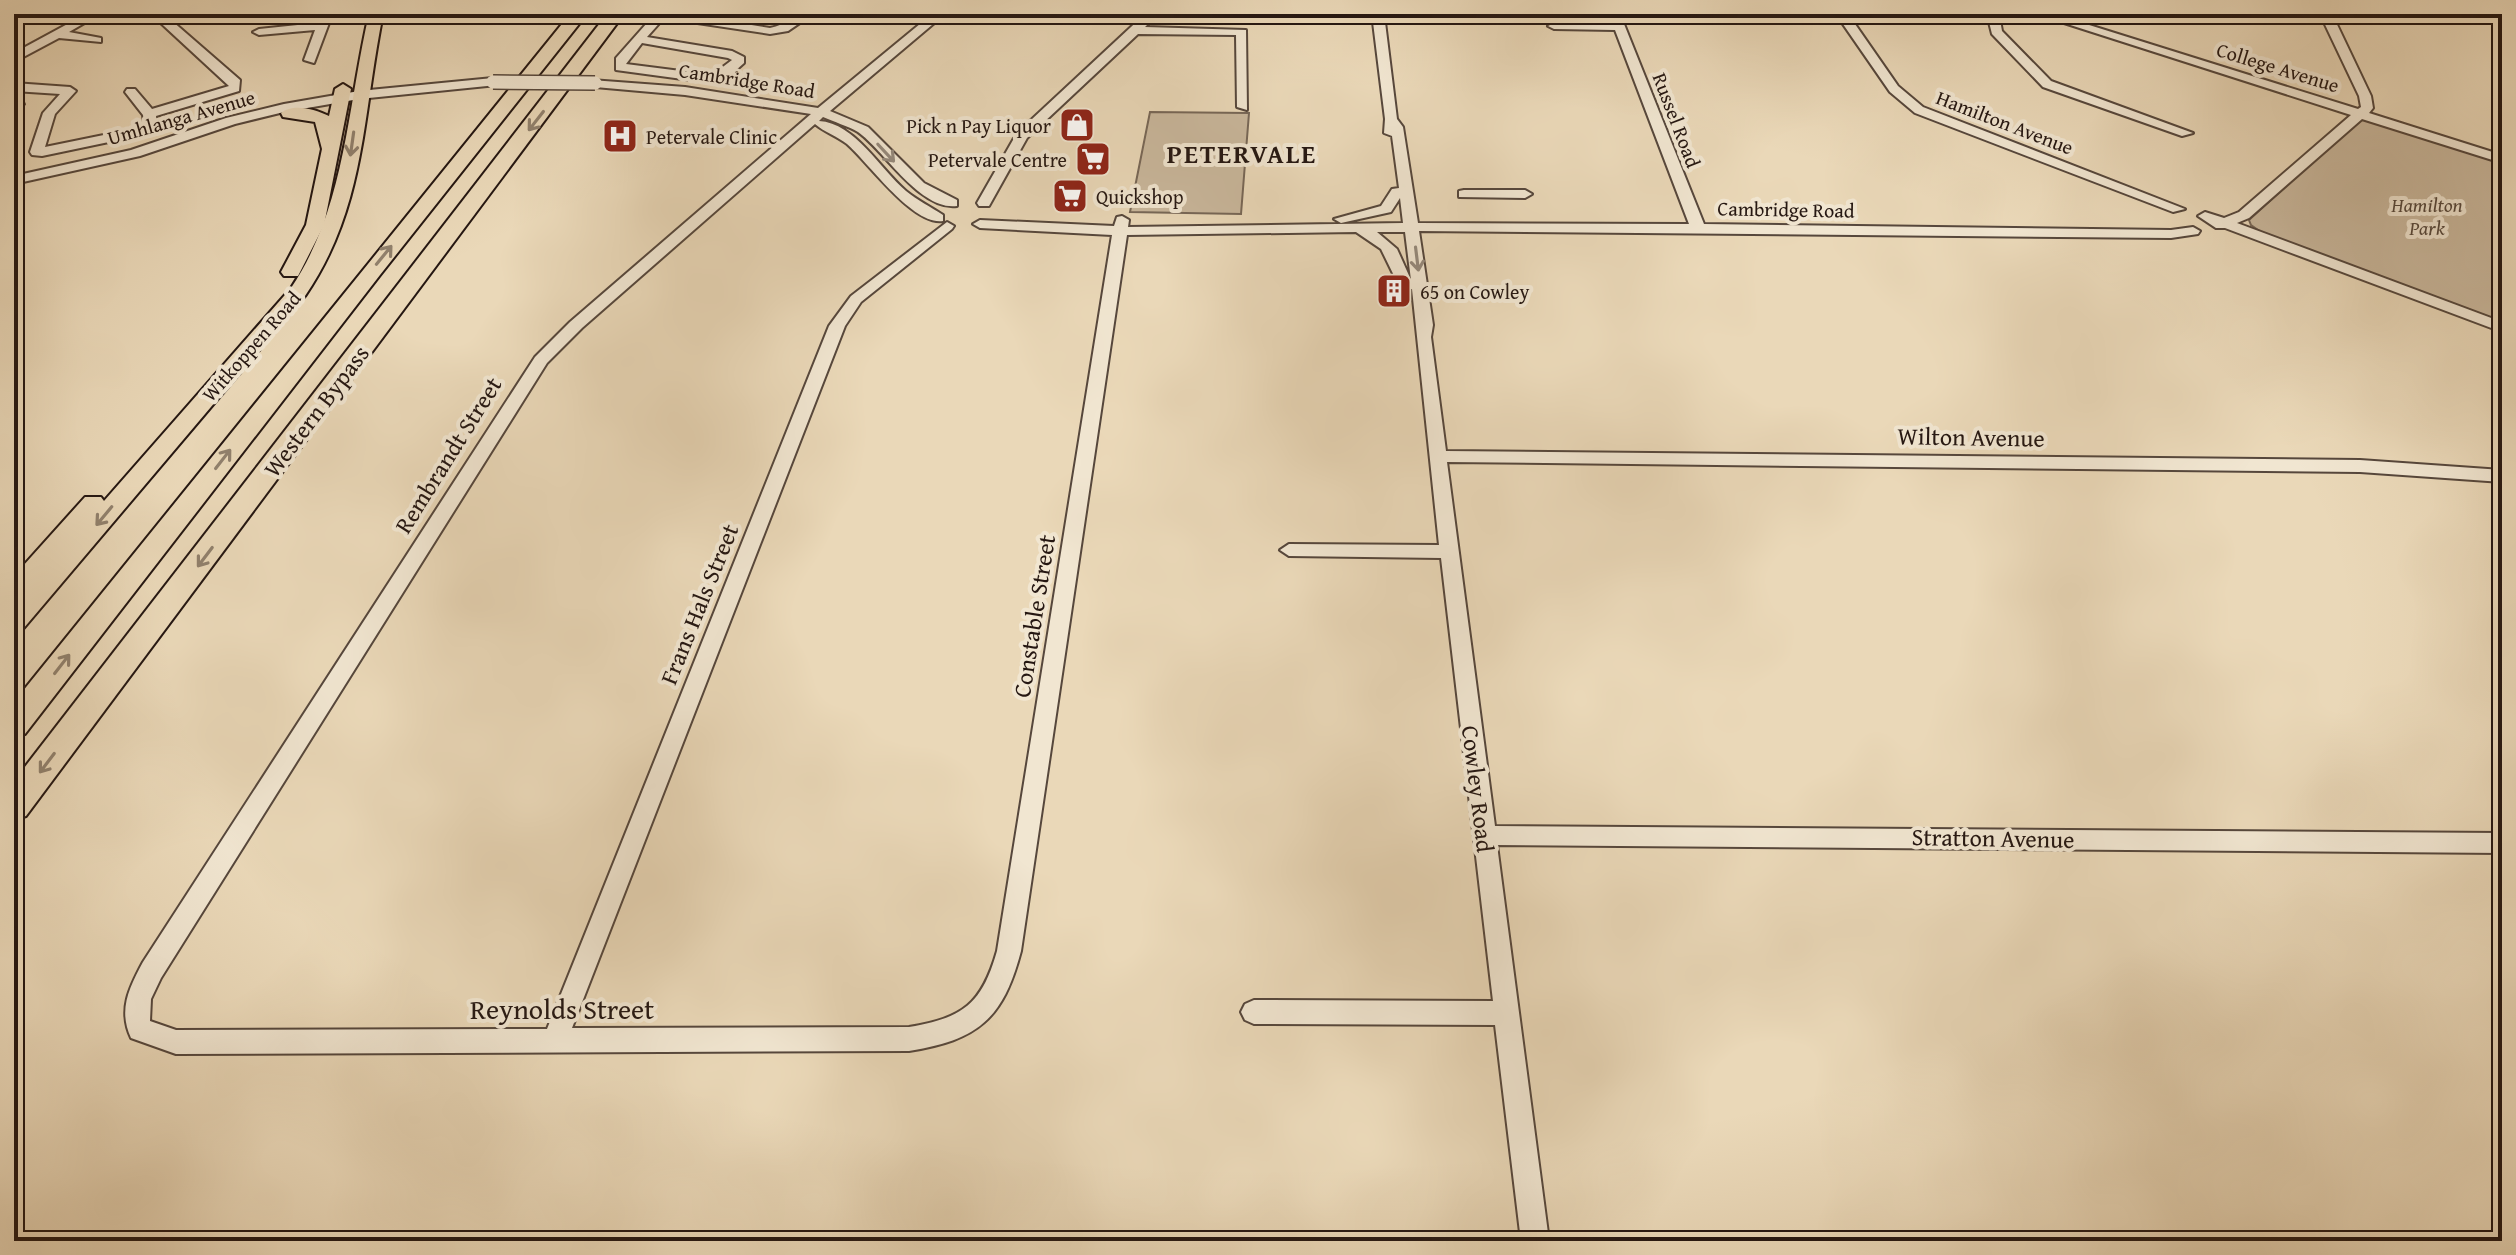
<svg xmlns="http://www.w3.org/2000/svg" width="2516" height="1255" font-family="'Gentium Book Plus',serif">
<rect width="100%" height="100%" fill="#ead8b8"/>
<filter id="stains"><feTurbulence type="fractalNoise" baseFrequency=".0025" numOctaves="4"/><feColorMatrix values="0 0 0 0 .2 0 0 0 0 .09 0 0 0 0 .02 0 0 0 .5 -.17"/></filter>
<radialGradient id="worn" r=".72"><stop offset=".6" stop-color="#630" stop-opacity="0"/><stop offset="1" stop-color="#630" stop-opacity=".3"/></radialGradient>
<g fill="#c9b79c" stroke="#776757" stroke-width="2">
<path d="M1150,112L1249,113L1241,214L1130,212Z"/>
<path d="M2363,116L2502,161V323L2268,237L2251,225L2249,220Z"/>
</g>
<g fill="none" stroke-linecap="round" stroke-linejoin="round">
<defs>
<g id="minor">
<path d="M86,14H100L69,32L101,38V42L59,38L14,62V53Z"/>
<path d="M151,14H164L240,80L239,91L156,116L157,124L147,134L42,156L32,155L30,152L43,113L60,94L14,91V83L70,87L76,91L55,114L45,147L138,128L144,123L143,115L125,92L127,89H135L152,109L229,86Z"/>
<path d="M321,14L332,15L314,63L304,60L315,30L259,35L253,32L259,29L317,23Z"/>
<path d="M655,14H683L770,28C786,25 796,14 813,14L788,31L770,34L664,18L647,37L732,51L744,57V63L725,80L712,83L616,70V58ZM642,43L728,58L732,60L712,75L626,64Z"/>
<path d="M932,14H945L830,111L868,127L924,183L957,200V206C920,211 884,150 858,132C848,126 834,122 823,117L819,121C855,123 880,169 906,191C917,200 931,207 943,215V221C913,226 868,162 847,144C837,136 824,132 815,124L582,328L547,363L161,978L151,999L150,1021L176,1030L547,1029L829,326L851,296L947,222L954,226L952,229L861,302L845,326L572,1028L909,1027C963,1018 982,1004 997,951L1112,235L980,228L973,224L980,220L1114,226L1117,217L1122,216L1129,220L1128,227L1403,223L1400,198L1391,212L1341,223L1334,219L1381,206L1392,189L1399,188L1392,136L1384,133L1385,119L1372,14H1384L1397,119L1403,127L1418,223L1689,224L1615,30L1554,29L1548,26L1554,23H1612L1608,14H1620L1704,224L2171,230L2193,227L2200,231L2198,234L2171,238L1419,231L1433,325L1431,337L1446,451L2360,460L2502,470V482L2360,472L1447,462L1495,826L2502,833V853L1497,845L1549,1241H1521L1495,1025L1254,1024L1245,1020L1241,1012L1245,1004L1254,1000L1493,1001L1441,558L1289,556L1280,550L1289,544L1439,545L1412,289L1401,290L1381,249L1356,232L1127,235L1021,951C1003,1019 978,1040 909,1051L176,1054L131,1038C118,1010 129,988 143,962L535,357L570,322L811,114L685,95L595,87L589,83L591,80L685,87L818,108ZM1377,232H1405L1411,280L1397,249Z"/>
<path d="M1145,14H1158L1145,27L1246,30L1247,110L1237,107L1236,35L1138,34L1027,138L989,206H979L977,203L1017,133Z"/>
<path d="M1836,14H1848L1898,86L1923,107L2185,209L2173,212L1915,113L1890,92Z"/>
<path d="M1987,14H1999L2002,31L2051,81L2193,133L2182,136L2043,87L1992,34Z"/>
<path d="M2036,14H2054L2358,109L2361,107L2359,96L2320,14H2332L2371,96L2373,108L2369,113L2502,155V163L2362,119L2249,218L2237,223L2502,322V332L2225,228H2216L2198,216L2205,212L2224,218L2239,212L2351,115Z"/>
<path d="M493,78L499,82L497,85L359,99L284,112L235,124L140,156L14,184V176L131,150L226,118L284,104L359,91Z"/>
<path d="M14,101H22L24,104L14,109Z"/>
<path d="M1464,190H1525L1532,194L1525,198L1459,197V191Z"/>
</g>
<g id="major">
<path d="M369,14H383C362,116 366,207 305,296L23,629L14,631V605L19,600L14,601V576L85,497H101L104,501L291,288C346,206 347,108 369,14Z"/>
<path d="M343,84L351,89L324,225L298,276H284L281,272L306,225L322,149L315,122L283,117L281,113C293,103 315,109 329,116L335,89Z"/>
</g>
<g id="highway">
<path d="M570,14H587L380,275L25,734L14,737V702Z"/>
<path d="M607,14H624L26,816L14,820V781Z"/>
</g>
</defs>
<use href="#minor" stroke="#56473c" stroke-width="4"/>
<use href="#major" stroke="#251712" stroke-width="4"/>
<use href="#highway" stroke="#251712" stroke-width="4"/>
<use href="#minor" fill="#f1e6d1" fill-rule="evenodd"/>
<use href="#major" fill="#ead8b8" fill-rule="evenodd"/>
<use href="#highway" fill="#ead8b8" fill-rule="evenodd"/>
<defs>
<path id="minor-bridge" d="M493,82L595,83"/>
</defs>
<use href="#minor-bridge" stroke="#56473c" stroke-width="16" stroke-linecap="butt"/>
<use href="#minor-bridge" stroke="#f1e6d1" stroke-width="13"/>
</g>
<defs><path id="oneway-shaft" d="M-6 0H5M1.5-3L5.5 0L1.5 3" fill="none" stroke-width="1.6" stroke-linecap="round" stroke-linejoin="round" transform="scale(2)"/></defs>
<g stroke="#91816d">
<use href="#oneway-shaft" transform="translate(536 121) rotate(128)"/>
<use href="#oneway-shaft" transform="translate(352 144) rotate(98)"/>
<use href="#oneway-shaft" transform="translate(384 255) rotate(-51)"/>
<use href="#oneway-shaft" transform="translate(223 459) rotate(-52)"/>
<use href="#oneway-shaft" transform="translate(104 516) rotate(130)"/>
<use href="#oneway-shaft" transform="translate(205 557) rotate(127)"/>
<use href="#oneway-shaft" transform="translate(62 664) rotate(-52)"/>
<use href="#oneway-shaft" transform="translate(47 763) rotate(127)"/>
</g>
<g stroke="#95897b">
<use href="#oneway-shaft" transform="translate(886 153) rotate(47)"/>
<use href="#oneway-shaft" transform="translate(1417 259) rotate(83)"/>
</g>
<defs>
<symbol id="shop-square" viewBox="-11 -11 22 22"><rect x="-9" y="-9" width="18" height="18" rx="4" fill="#8f2418" stroke="#f1e6d1"/><path d="M-5-2.5h2.3a2.7 3.5 0 0 1 5.4 0H5L5.5 6h-11ZM-1.5-2.5h3a1.5 2.3 0 0 0-3 0Z" fill="#fff"/></symbol>
<symbol id="hospital-square" viewBox="-11 -11 22 22"><rect x="-9" y="-9" width="18" height="18" rx="4" fill="#8f2418" stroke="#f1e6d1"/><path d="M-5-5h3v3.5h4V-5h3V5h-3V1.5h-4V5h-3Z" fill="#fff"/></symbol>
<symbol id="supermarket-square" viewBox="-11 -11 22 22"><rect x="-9" y="-9" width="18" height="18" rx="4" fill="#8f2418" stroke="#f1e6d1"/><path d="M-6-5.5h2.5l.6 2H6L4.5 2H-2.5L-4.4-4H-6ZM-1.5 3.2a1.3 1.3 0 1 0 .1 0ZM3 3.2a1.3 1.3 0 1 0 .1 0Z" fill="#fff"/></symbol>
<symbol id="building-square" viewBox="-11 -11 22 22"><rect x="-9" y="-9" width="18" height="18" rx="4" fill="#8f2418" stroke="#f1e6d1"/><path d="M-4-6H4V6H1V3H-1V6H-4ZM-2.5-4.3h1.7v1.8h-1.7ZM.8-4.3h1.7v1.8H.8ZM-2.5-1h1.7V.8h-1.7ZM.8-1h1.7V.8H.8Z" fill="#fff"/></symbol>
</defs>
<g fill-rule="evenodd">
<use href="#shop-square" x="1057" y="105" width="40" height="40"/>
<use href="#hospital-square" x="600" y="116" width="40" height="40"/>
<use href="#supermarket-square" x="1073" y="139" width="40" height="40"/>
<use href="#supermarket-square" x="1050" y="176" width="40" height="40"/>
<use href="#building-square" x="1374" y="271" width="40" height="40"/>
</g>
<g text-anchor="middle" dominant-baseline="central" stroke-width="8" stroke-linejoin="round" paint-order="stroke">
<g font-size="20" fill="#251712" stroke="#f1e6d1">
<text transform="translate(2278 67) rotate(17)">College Avenue</text>
<text transform="translate(747 80) rotate(9)">Cambridge Road</text>
<text transform="translate(181 117) rotate(-16)">Umhlanga Avenue</text>
<text transform="translate(1677 120) rotate(69)">Russel Road</text>
<text transform="translate(2005 122) rotate(21)">Hamilton Avenue</text>
<text transform="translate(1786 209) rotate(1)">Cambridge Road</text>
<text transform="translate(251 346) rotate(-49)">Witkoppen Road</text>
</g>
<g font-size="20" fill="#251712" stroke="#f1e6d1" text-anchor="start">
<text x="1051" y="125" text-anchor="end">Pick n Pay Liquor</text>
<text x="646" y="136">Petervale Clinic</text>
<text x="1067" y="159" text-anchor="end">Petervale Centre</text>
<text x="1096" y="196">Quickshop</text>
<text x="1420" y="291">65 on Cowley</text>
</g>
<g font-size="20" font-style="italic" fill="#56473b" stroke="#f1e6d1">
<text x="2427" y="204">Hamilton<tspan x="2427" dy="23">Park</tspan></text>
</g>
<g font-size="24" fill="#251712" stroke="#f1e6d1">
<text transform="translate(316 411) rotate(-53)">Western Bypass</text>
<text transform="translate(1971 437) rotate(1)">Wilton Avenue</text>
<text transform="translate(448 455) rotate(-58)">Rembrandt Street</text>
<text transform="translate(699 604) rotate(-68)">Frans Hals Street</text>
<text transform="translate(1034 616) rotate(-81)">Constable Street</text>
<text transform="translate(1478 789) rotate(83)">Cowley Road</text>
<text transform="translate(1993 838) rotate(1)">Stratton Avenue</text>
</g>
<g font-size="26" font-weight="bold" letter-spacing="2" fill="#251712" stroke="#f1e6d1">
<text x="1242" y="153">PETERVALE</text>
</g>
<g font-size="28" fill="#251712" stroke="#f1e6d1">
<text x="562" y="1008">Reynolds Street</text>
</g>
</g>
<rect width="2516" height="1255" fill="none" stroke="#ead8b8" stroke-width="48"/>
<rect x="16" y="16" width="2484" height="1223" fill="none" stroke="#251712" stroke-width="4"/>
<rect x="24" y="24" width="2468" height="1207" fill="none" stroke="#251712" stroke-width="2"/>
<rect width="100%" height="100%" filter="url(#stains)"/>
<rect width="100%" height="100%" fill="url(#worn)"/>
</svg>
